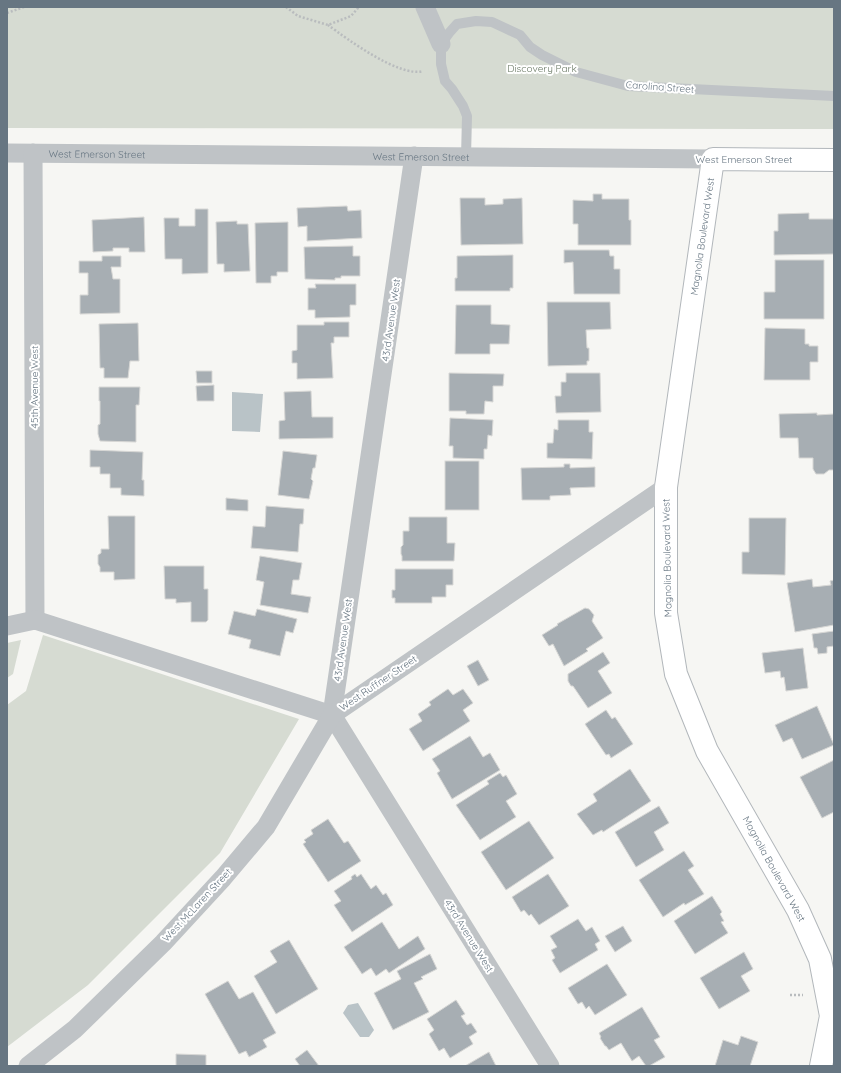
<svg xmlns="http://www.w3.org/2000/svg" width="841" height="1073" font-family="Quicksand,sans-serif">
<rect width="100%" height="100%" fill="#f6f6f3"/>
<g fill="#d6dbd2">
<path d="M7,7H834V129L7,128Z"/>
<path d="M43,635L299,719L220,853L88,985L7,1047V705L26,691Z"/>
<path d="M21,640L13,674L7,678V643Z"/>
</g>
<g fill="#b9c3c7">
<path d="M232,392L263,394L260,432L232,431Z"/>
<path d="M358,1003L374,1030L369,1037H360L343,1013L348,1005Z"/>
</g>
<g fill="#a7aeb3" stroke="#d7d7d5">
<path d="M593,194H602V199H629V220H631V245H578V224H573V200L593,201Z"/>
<path d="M460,198H485V205L503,204V199L522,198L523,244L461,245Z"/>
<path d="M347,206L348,211L361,210L362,238L307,241V226L298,227L297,208Z"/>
<path d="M195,209H208V273L182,274V259H165L164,218H179V226H195Z"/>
<path d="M809,213V219H834V254L774,255V231H778V214Z"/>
<path d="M144,217L145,252H129V248H113V251L93,252L92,220Z"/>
<path d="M237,221V224H248L250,271L224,272V264H217L216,222Z"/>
<path d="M288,222V272H277V276H271V283H256L255,223Z"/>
<path d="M353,246V256H360V276H341V278H335V280L305,279L304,247Z"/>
<path d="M564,250H609L610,256H614V269H620V294H574L573,262L564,263Z"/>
<path d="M513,255V288H510V291H455V278H457V256Z"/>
<path d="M102,256H121V267H111L113,279H120V313L80,314V295H88V273H79V261H102Z"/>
<path d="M775,260H824V319H764V292H775Z"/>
<path d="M315,284H356V305H350V317L315,318V310H308V288H316Z"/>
<path d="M547,302H610L611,329L586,330L587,348H589V361H587V365L548,366Z"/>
<path d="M456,305H491V324L510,325L509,344H490V354H455Z"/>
<path d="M324,322H349V337H334V343H331L333,378L297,379V363H292V351L297,350V325H324Z"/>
<path d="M138,323L139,361H130L128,378H104V368H100L99,324Z"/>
<path d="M765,328L805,329V344H809V346H818V362H810V380H764Z"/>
<path d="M196,371H212V383H197Z"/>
<path d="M449,373L504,374L503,386H493V402L485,401L484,414H466V411H449Z"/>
<path d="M566,373H600L601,412L556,413L555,396H561V382H566Z"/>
<path d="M214,385V401H197L196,386Z"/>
<path d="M99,387H140L139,405H136V442L100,441L98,434V425L100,424V401H99Z"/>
<path d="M311,391L312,417H333V438L279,439V421L285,420L284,392Z"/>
<path d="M817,413V415L834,414V470H829L824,474H816L813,469V458H799L798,438H780L779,414Z"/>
<path d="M450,418L493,420L492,436L488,435L487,449H484V459L453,458V446H449Z"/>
<path d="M558,420H589V432H593L592,459L547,458V443H553L554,429L558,430Z"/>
<path d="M90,450L143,452L142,480H144V496L121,495V488H110V474H100V467H90Z"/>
<path d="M283,451L317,455L315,468H313L311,479L313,481L309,499L278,495Z"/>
<rect x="445" y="461" width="34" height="49"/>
<path d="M564,464H570V468L595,467V487L570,488L571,495L550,496V500H522L521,468L564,467Z"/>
<path d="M226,498L248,500V511L226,510Z"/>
<path d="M266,506L304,509L303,524H300L298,552L251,548L253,526L265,527Z"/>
<path d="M108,516H135V579L114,580V572H100V567L98,564V555L101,553V549H109Z"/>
<path d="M409,517H447V543H455L454,561H402V556L401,554V547L403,545V531H409Z"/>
<path d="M749,518H786L785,575L742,574V552H749Z"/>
<path d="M260,556L302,563L299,580H293L291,594L311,597L308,613L260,605L264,582L256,580Z"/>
<path d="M164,566H204V589H208V620L206,622H191V602L176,603V599H165Z"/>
<path d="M395,569H453V585H446V597H432V603H395V598H392V590H395Z"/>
<path d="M812,579L813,587L831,585L830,581L834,580V625L795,632L787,583Z"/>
<path d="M585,608L589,609L594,615L592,621L603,638L586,649L588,651L564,666L553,644L549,646L542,635L558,625L557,624Z"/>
<path d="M257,609L297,619L293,633L286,631L280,656L249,648L251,640L228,634L234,611L255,616Z"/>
<path d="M834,631V646L827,647V653L818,654L817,648H814L812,634Z"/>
<path d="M803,648L808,688L786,691L784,677L781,678L780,671L765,673L762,653Z"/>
<path d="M603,652L610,663L598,671L612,693L588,708L573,686H571L568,681V674Z"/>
<path d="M478,660L489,680L478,686L467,666Z"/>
<path d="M448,689L453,695L463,689L473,703L463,710L470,721L423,751L409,729L422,721L418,714L431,705L429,702Z"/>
<path d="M817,706L834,745L802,759L792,738L783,742L775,725Z"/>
<path d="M606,710L612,719L615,717L633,744L611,758L609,754L606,755L585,724Z"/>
<path d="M470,736L483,757L490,753L500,770L452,799L437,773L440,771L432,759Z"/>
<path d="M834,760V812L822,818L800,777Z"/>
<path d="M630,769L651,801L603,832L602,830L593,835L577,814L597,801L593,794Z"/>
<path d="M500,773L503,777L506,775L517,794L506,801L516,817L480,840L456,805L489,784L487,781Z"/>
<path d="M659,806L669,823L654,832L664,850L636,867L615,832Z"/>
<path d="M328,819L344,843L348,841L361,861L328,882L303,844L306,842L304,840L313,834L311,830Z"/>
<path d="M529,821L554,858L506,890L481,852Z"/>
<path d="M684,851L694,866L688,870L704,894L685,905L684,903L663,917L639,880Z"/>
<path d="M355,874L357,877L361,874L371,889L376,885L383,895L386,893L393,905L352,932L334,905L341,901L334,891L352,879L351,877Z"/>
<path d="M548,874L569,906L539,925L531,914L529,916L524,910L521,912L512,897Z"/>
<path d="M712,896L722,912L720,914L724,921L721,922L728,933L695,954L674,921Z"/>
<path d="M578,919L586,931L592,927L600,941L595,944L598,950L560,973L552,960L555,958L551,950L557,947L550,936Z"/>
<path d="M382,922L399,949L418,936L425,949L389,973L386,969L376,976L371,968L362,974L344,947Z"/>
<path d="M623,926L632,941L615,952L605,936Z"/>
<path d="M289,940L318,989L276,1014L254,976L277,962L270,951Z"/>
<path d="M744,952L753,969L741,976L750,991L719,1009L700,978Z"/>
<path d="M430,954L437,969L421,977L423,979L414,983L429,1012L393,1030L374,993L401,979L397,971Z"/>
<path d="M607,964L627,995L595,1015L589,1006L586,1009L582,1002L578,1004L568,988Z"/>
<path d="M228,981L239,999L253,992L276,1033L263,1040L267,1047L249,1057L246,1051L239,1054L205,994Z"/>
<path d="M456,1000L465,1014L461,1016L467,1025L471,1023L477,1032L469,1037L473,1044L450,1058L444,1048L439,1051L429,1034L434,1030L427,1019Z"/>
<path d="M642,1007L660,1037L654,1040L665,1057L649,1066H646L639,1056L632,1061L621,1043L609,1050L606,1046H605L600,1038L601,1037L599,1033Z"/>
<path d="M741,1036L758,1042L750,1066H715L723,1040L738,1045Z"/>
<path d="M307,1050L319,1066H300L295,1059Z"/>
<path d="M489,1052L496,1066H465Z"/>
<path d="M176,1054L206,1055V1066H176Z"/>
</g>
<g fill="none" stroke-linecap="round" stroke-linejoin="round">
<defs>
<g id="secondary">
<path id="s2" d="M821,1066L831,1016L820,959L798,910L707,751L676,674L666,613V487L713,159L834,160"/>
</g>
</defs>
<use href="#secondary" stroke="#b2b7bb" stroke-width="24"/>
<g stroke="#b9bcbe" stroke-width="2.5" stroke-dasharray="2 2" stroke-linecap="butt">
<path d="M286,7L298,16L328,25L351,16L359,7"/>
<path d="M7,13L24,7"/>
<path d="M328,25C347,39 400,78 423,71"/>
<path d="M790,995H803"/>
</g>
<path stroke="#bfc3c6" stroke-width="10" d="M466,157L467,116L463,106L452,89L445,81L441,64V44L449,33L457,24L476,21L492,22L507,29L520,35L530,47L542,55L576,72L628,86L834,96"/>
<g stroke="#bfc3c6" stroke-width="19">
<path d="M425,7L441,44"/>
<path id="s1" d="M7,153L713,159"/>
<path d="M33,153L35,620"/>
<path d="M414,156L332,715L550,1066"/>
<path d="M7,626L35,620L332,715L666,487"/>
<path d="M28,1066L75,1029L163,943L223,878L266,827L332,715"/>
</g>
<use href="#secondary" stroke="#fff" stroke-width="22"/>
</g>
<g text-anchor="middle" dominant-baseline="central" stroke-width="4" stroke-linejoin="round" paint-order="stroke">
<g font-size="10" fill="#6a7965" stroke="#fff">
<text x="542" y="68">Discovery Park</text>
</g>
<g font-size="10" fill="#677682" stroke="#fff">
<text transform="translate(660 87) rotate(4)">Carolina Street</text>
<text stroke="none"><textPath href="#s1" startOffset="90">West Emerson Street</textPath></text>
<text stroke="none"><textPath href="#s1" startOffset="414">West Emerson Street</textPath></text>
<text x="744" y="159">West Emerson Street</text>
<text stroke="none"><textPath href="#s2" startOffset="870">Magnolia Boulevard West</textPath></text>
<text transform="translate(391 320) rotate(-82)">43rd Avenue West</text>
<text transform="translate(34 387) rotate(-90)">45th Avenue West</text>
<text transform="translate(667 558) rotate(-91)">Magnolia Boulevard West</text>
<text transform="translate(343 640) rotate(-82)">43rd Avenue West</text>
<text transform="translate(378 683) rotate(-34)">West Ruffner Street</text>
<text transform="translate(774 869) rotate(61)">Magnolia Boulevard West</text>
<text transform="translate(197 905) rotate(-47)">West McLaren Street</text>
<text transform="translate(469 936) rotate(58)">43rd Avenue West</text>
</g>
</g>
<rect width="841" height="1073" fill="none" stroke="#677682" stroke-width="16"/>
</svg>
